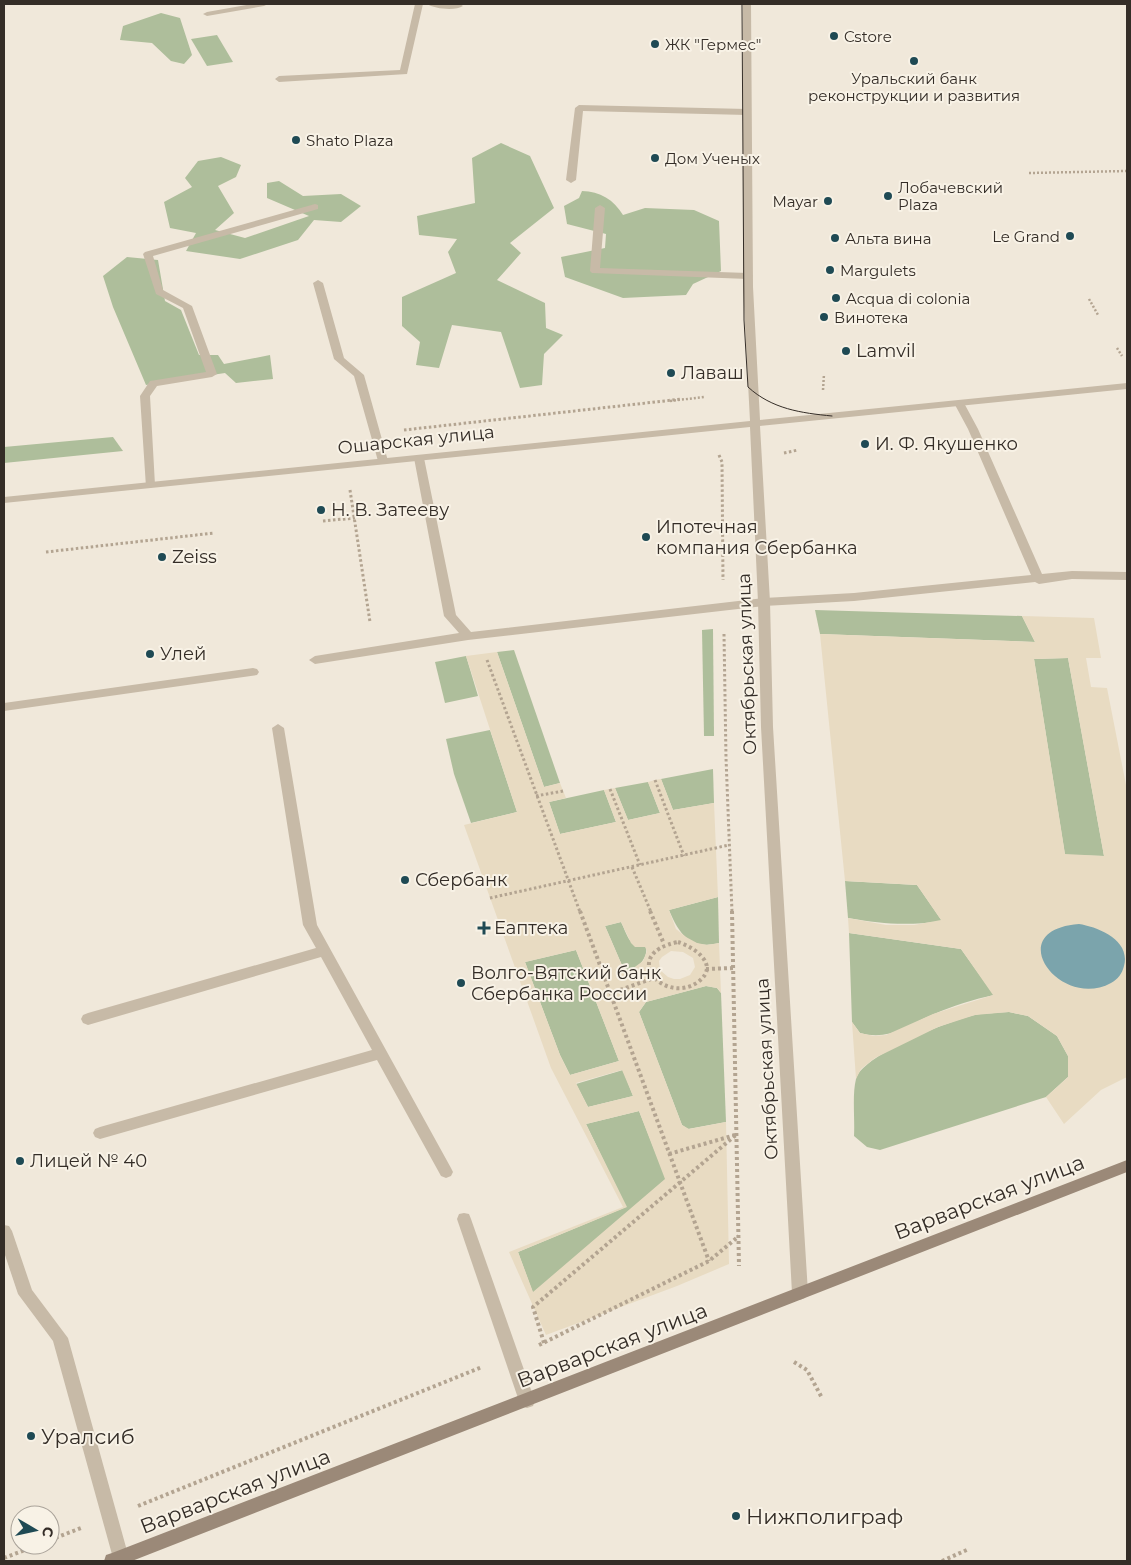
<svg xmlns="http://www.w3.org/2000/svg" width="1131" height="1565" font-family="Montserrat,sans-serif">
<rect width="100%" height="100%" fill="#f0e8da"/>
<g fill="#aebe9b">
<path d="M161,13L180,18L192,55L184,64L171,61L152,43L120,40L123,26Z"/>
<path d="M217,35L233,62L207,66L191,39Z"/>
<path d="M501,143L530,156L554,208L510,243L521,253L497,280L545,303L546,328L563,335L544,354L542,385L520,388L501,332L452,325L439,368L416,365L420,342L402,326V297L456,273L448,252L457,239L419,235L417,216L475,203L472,158Z"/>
<path d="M221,157L241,165L236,177L218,186L234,213L215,230L245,238L309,216L267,198V183L279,181L303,196L341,194L361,206L341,222L314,220L298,240L240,259L186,251L196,233L170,228L164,202L192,187L185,178L198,161Z"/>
<path d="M582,191C600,191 614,200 623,215L645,208L694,210L719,221L721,271L693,284L686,295L623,298L565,277L561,257L605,248L606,234L567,224L564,206L579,198Z"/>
<path d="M127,257L158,260L165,301L181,310L199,355H218L224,364L270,355L273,379L236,383L225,373L146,385L113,307L103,276Z"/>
<path d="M113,437L123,451L4,463V447Z"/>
<path d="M815,610L1022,616L1035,642L820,634Z"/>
<path d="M713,629L714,736H704L702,630Z"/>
<path d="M514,650L560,783L544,787L497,652Z"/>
<path d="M466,656L478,696L445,703L435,662Z"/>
<path d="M1068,658L1104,856L1065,855L1034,659Z"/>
<path d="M490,730L517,812L471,823L454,774L446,739Z"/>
<path d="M713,769L714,803L673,810L661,779Z"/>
<path d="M648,782L660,813L628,820L615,788Z"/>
<path d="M604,790L616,822L560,834L549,802Z"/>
<path d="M845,881L917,885L942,921C906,926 883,924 848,918Z"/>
<path d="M718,897L719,943C690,950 679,934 669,910Z"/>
<path d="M621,922C628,936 628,946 646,947C648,959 638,967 628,972L624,970L605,926Z"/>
<path d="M849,933L961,949L994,995C974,999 953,1006 934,1014C907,1025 890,1041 860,1033L852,1022Z"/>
<path d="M576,950L619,1061L570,1075L560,1055L525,962Z"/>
<path d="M706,986L717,988L721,993L726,1122L688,1129L682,1125L639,1012L646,1002Z"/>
<path d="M1009,1012L1028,1016L1057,1036L1068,1056V1077L1046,1097L880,1150L867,1147L854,1136C855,1119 852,1095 856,1079C862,1055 951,1020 975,1015C985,1013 998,1013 1009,1012Z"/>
<path d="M623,1070L633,1096L588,1107L576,1084Z"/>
<path d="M639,1111L666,1179L533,1293L518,1252L626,1207L586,1124Z"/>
</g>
<g fill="#e8dbc2" fill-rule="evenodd">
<path d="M1022,616L1094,618L1101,658H1086L1091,687L1107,688L1127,790V1077L1101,1090L1064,1124L1046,1097L1068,1077V1056L1057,1036L1028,1016L1009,1012L975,1015L938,1027L875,1058L861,1069L856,1079L852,1022L860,1033L874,1036L886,1035L933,1014L993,995L961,949L849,933L848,918L886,925H914L941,920L917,885L845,881L820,634L1035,642ZM1068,658L1104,856L1065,854L1034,659Z"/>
<path d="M497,652L544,787L560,783L566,798L549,802L560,834L616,822L604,790L610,789L615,788L628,820L660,813L648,782L655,780L661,779L673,810L714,803L718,897L669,910L676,929L686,937L697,943L707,945L719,943L721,993L717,988L706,986L646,1002L639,1012L682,1125L689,1129L726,1122L729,1264L677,1286L546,1335L509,1252L623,1207L551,1068L464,825L517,812L466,656ZM621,922L631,943L635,947H645L647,951L643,961L628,972L624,970L605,926ZM576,950L619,1061L570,1075L560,1055L525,962ZM671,951L683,952L693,958L695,967L690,975L680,979H674L668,977L660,970L659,961L662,957ZM622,1070L633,1096L588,1107L576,1083ZM639,1111L665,1179L533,1292L518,1252L627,1207L586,1124Z"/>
</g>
<path fill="#7ba4ac" d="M1079,924C1098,927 1131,940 1124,966C1122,974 1118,979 1111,983C1060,1011 1000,930 1079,924Z"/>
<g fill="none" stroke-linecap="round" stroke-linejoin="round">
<g stroke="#b3a491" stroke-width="2.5" stroke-dasharray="2 2" stroke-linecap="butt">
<path d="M1029,173L1127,171"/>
<path d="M1089,299L1098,315"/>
<path d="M1117,348L1122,356"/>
<path d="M823,390L824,374"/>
<path d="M670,401L704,397"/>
</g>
<g stroke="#b3a491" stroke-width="3" stroke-dasharray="2.5 2.5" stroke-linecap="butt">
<path d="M404,430L682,399"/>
<path d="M784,453L798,450"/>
<path d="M719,455L722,462L723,580"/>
<path d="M350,490L370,622"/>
<path d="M323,521L355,518"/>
<path d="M46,552L214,533"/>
<path d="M724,634L726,758L732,912"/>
<path d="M487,660L580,912"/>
<path d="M655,780L684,856"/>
<path d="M610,789L640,865"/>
<path d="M536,796L563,791"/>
<path d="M632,867L651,912"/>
<path d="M490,898L729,845"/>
</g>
<g stroke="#b3a491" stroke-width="4" stroke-dasharray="3 3" stroke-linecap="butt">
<path d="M580,911L709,1261"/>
<path d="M650,911L664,944"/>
<path d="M732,911L739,1266"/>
<path d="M678,942C694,947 721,965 698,982C664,1006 618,954 678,942Z"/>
<path d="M706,969L734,968"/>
<path d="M609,994L654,978"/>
<path d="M669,1154L735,1135"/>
<path d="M544,1343L533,1307L737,1134"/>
<path d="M539,1345L709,1261L739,1236"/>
<path d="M794,1362L807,1370L822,1398"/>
<path d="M138,1506L482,1367"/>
<path d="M50,1540L81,1528"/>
<path d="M4,1558L38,1545"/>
<path d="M942,1561L969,1549"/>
</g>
<g fill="#c7baa7" fill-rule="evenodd">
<path d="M252,4H268L264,6L207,16L203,14L207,12Z"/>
<path d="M415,4H423L407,74L279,82L275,79L279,76L400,70Z"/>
<path d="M427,4H460L463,6C456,11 434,9 427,4Z"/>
<path d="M579,105L747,109L751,112L747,115L583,111L576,180L571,183L566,180L575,108Z"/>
<path d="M315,204L318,205V209L153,256L163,290L192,306L217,374L212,377L157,386L150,396L155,485L150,488L146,487L140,396L150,381L206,372L183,308L156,294L143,254L145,252Z"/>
<path d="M600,205L605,208L600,268L748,273L753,276L748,279L592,273L590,271L595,208Z"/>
<path d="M318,280L323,283L344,358L364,375L388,461L387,463L383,464L378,461L354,376L334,359L313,283Z"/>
<path d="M959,400L964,403L978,429L1042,574L1072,571L1127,572V580L1072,579L1039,584L1035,582L854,601L764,606L468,640L315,664L309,660L315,656L459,633L444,616L414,458L419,455L424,458L456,615L471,632L764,598L854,593L1031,575L968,429L954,403Z"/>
<path d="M253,668L257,669L259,672L257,675L4,711V703Z"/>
<path d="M278,724L284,728L317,925L451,1168L453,1172L451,1176L446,1178L441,1176L377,1060L100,1139L95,1137L93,1133L95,1129L100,1127L372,1050L321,957L88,1025L83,1023L81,1019L83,1015L88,1013L316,948L303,925L272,728Z"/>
<path d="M464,1213L469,1214L471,1219L535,1401L533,1406L527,1408L521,1406L519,1401L457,1219L459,1214Z"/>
<path d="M4,1225L9,1226L12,1231L32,1290L68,1338L129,1558L128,1561H114L113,1558L53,1341L18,1294L4,1252Z"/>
</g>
<path fill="#c7baa7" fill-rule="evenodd" d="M743,4H751L753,287L760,420L1127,383V389L760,426L770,602L773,727L808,1293L805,1298L800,1300L795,1298L792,1293L761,727L758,602L750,427L4,503V497L750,421L743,287Z"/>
<path fill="#9b8978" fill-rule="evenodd" d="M1127,1160V1172L132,1561H104L106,1555L112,1553Z"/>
<path stroke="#342d27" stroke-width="1" d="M742,4L744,320L748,387C772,409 801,413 832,416"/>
</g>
<g fill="#1f4a54" stroke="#f8f2e6" stroke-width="2">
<circle cx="834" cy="36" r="5"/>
<circle cx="655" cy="44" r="5"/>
<circle cx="914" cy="61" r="5"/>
<circle cx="296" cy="140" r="5"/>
<circle cx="655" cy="158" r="5"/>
<circle cx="888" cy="196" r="5"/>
<circle cx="828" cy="201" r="5"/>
<circle cx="1070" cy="236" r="5"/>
<circle cx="835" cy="238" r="5"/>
<circle cx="830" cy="270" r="5"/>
<circle cx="836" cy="298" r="5"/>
<circle cx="824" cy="317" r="5"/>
<circle cx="846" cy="351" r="5"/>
<circle cx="671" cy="373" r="5"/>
<circle cx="865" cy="444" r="5"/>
<circle cx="321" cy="510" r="5"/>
<circle cx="646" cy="537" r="5"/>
<circle cx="162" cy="557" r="5"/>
<circle cx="150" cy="654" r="5"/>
<circle cx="405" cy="880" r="5"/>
<path d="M481.5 920.5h5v5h5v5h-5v5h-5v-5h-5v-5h5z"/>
<circle cx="461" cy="983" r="5"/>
<circle cx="20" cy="1161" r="5"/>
<circle cx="31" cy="1436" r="5"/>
<circle cx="736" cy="1516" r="5"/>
</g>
<g text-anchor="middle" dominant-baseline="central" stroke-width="4" stroke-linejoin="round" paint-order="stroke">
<g font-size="15" fill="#342d27" stroke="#f8f2e6" text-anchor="start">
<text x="844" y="36">Cstore</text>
<text x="665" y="44">ЖК "Гермес"</text>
<text x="914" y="78" text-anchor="middle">Уральский банк<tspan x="914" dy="17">реконструкции и развития</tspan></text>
<text x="306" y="140">Shato Plaza</text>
<text x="665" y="158">Дом Ученых</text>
<text x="898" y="187">Лобачевский<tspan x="898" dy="17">Plaza</tspan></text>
<text x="818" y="201" text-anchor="end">Mayar</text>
<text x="1060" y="236" text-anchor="end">Le Grand</text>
<text x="845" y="238">Альта вина</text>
<text x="840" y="270">Margulets</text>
<text x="846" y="298">Acqua di colonia</text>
<text x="834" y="317">Винотека</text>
</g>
<g font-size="18" fill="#342d27" stroke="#f8f2e6" text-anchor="start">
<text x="856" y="351">Lamvil</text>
<text x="681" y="373">Лаваш</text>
<text x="875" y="444">И. Ф. Якушенко</text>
<text x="331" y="510">Н. В. Затееву</text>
<text x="656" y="527">Ипотечная<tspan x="656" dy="21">компания Сбербанка</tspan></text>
<text x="172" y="557">Zeiss</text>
<text x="160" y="654">Улей</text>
<text x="415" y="880">Сбербанк</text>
<text x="494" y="928">Еаптека</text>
<text x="471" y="973">Волго-Вятский банк<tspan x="471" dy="21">Сбербанка России</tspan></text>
<text x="30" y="1161">Лицей № 40</text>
</g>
<g font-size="18" fill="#342d27" stroke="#f8f2e6">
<text transform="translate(416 440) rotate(-6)">Ошарская улица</text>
<text transform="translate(747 664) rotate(-92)">Октябрьская улица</text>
<text transform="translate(767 1069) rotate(-93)">Октябрьская улица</text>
</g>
<g font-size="21" fill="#342d27" stroke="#f8f2e6">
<text transform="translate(989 1197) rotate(-21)">Варварская улица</text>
<text transform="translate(612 1345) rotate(-21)">Варварская улица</text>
<text transform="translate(235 1491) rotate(-21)">Варварская улица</text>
</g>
<g font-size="21" fill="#342d27" stroke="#f8f2e6" text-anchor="start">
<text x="41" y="1436">Уралсиб</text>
<text x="746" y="1516">Нижполиграф</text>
</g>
</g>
<rect width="1131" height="1565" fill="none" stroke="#342d27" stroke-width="10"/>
<g transform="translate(35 1530) rotate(99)"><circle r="24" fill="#f8f2e6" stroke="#aaa39a"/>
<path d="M0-4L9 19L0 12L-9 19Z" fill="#1f4a54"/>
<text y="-8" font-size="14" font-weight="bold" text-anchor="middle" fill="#342d27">С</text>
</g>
</svg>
